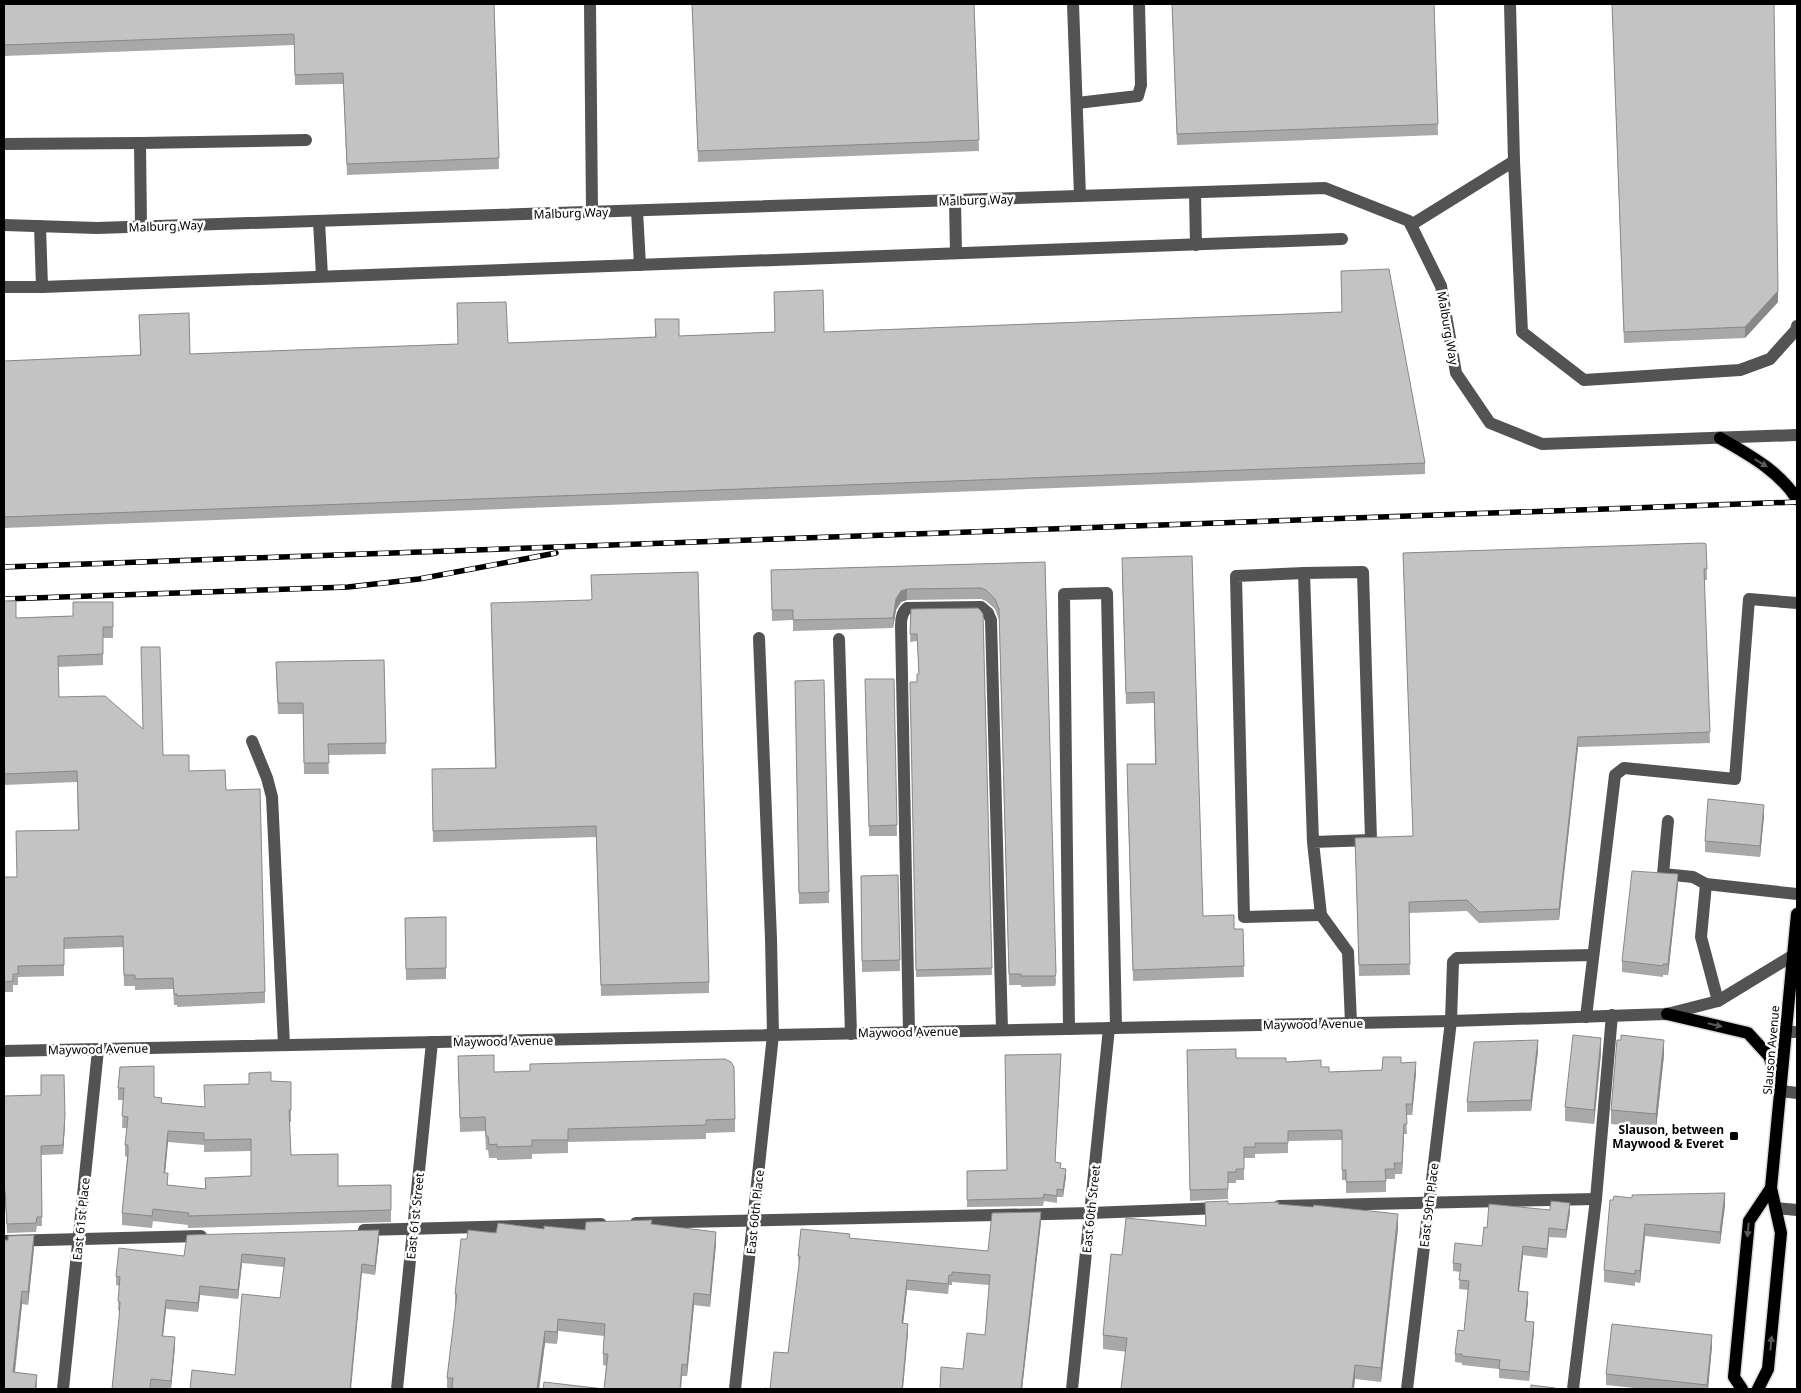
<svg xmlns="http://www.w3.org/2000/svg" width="1801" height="1393" font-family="'Noto Sans',sans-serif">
<rect width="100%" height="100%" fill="#fff"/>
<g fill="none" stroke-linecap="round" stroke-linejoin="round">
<defs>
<g id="major">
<path d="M1720,438C1749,455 1778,470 1797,499"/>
<path d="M1667,1014L1748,1033L1769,1056L1780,1085"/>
<path d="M1742,1389L1734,1377L1749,1221L1771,1188"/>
<path d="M1758,1389L1768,1369L1781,1233L1771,1188L1797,914"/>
</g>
</defs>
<use href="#major" stroke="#dbdbdb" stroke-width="15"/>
<g stroke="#535353" stroke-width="12">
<path d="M590,4L592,212"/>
<path d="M1073,4L1080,196"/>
<path d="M1510,4L1514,161"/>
<path d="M1077,103L1138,96L1141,85L1139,4"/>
<path d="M4,144L140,143"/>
<path d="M1195,193L1196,245"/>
<path d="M955,200L956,253"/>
<path d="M637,211L640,265"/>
<path d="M319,221L322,276"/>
<path d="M4,225L97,228L1325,188L1409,221L1441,286L1456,373L1490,423L1542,444L1797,435"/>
<path d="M1411,225L1514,161L1522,332L1584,380L1740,370L1770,359L1796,330L1797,326"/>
<path d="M40,226L42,287L1342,239"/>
<path d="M141,226L140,143L306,140"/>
<path d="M4,287H42"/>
<path d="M1304,573L1236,576L1244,917L1321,915"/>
<path d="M839,639L851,1034"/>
<path d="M252,741L267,778L272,797L284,1045"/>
<path d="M1668,821L1663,874L1693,877L1706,884L1797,894"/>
<path d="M1313,842L1371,840L1363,572L1304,573L1313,842L1321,915L1348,952L1351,1023"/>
<path d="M1706,884L1701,937L1718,1001"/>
<path d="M1586,1017L1615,775L1624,768L1735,779L1749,599L1797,603"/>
<path d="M1069,1029L1064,594L1107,593L1116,1028"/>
<path d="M909,1032L901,625C901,618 902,612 907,608L981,607L988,613L991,620L1002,1030"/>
<path d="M1786,1032H1797"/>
<path d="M4,1051L1451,1021L1667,1014L1718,1001L1797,953"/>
<path d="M1781,1091L1797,1093"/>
<path d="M1279,1206L1596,1199"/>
<path d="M1776,1208L1797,1210"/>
<path d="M636,1223L1090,1213L1221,1208"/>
<path d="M364,1230L601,1224"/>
<path d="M4,1241L201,1236"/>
<path d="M63,1389L98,1050"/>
<path d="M397,1389L432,1042"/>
<path d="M735,1389L773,1035L771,939L759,638"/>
<path d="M1072,1389L1109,1028"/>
<path d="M1407,1389L1451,1021L1453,962L1457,958L1593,955"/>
<path d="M1573,1389L1596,1199L1612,1015"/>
</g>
<use href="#major" stroke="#000" stroke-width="12"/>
<defs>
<g id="rail">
<path d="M4,567L1797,502"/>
<path d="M4,599L348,587L419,579L556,553"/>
</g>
</defs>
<use href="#rail" stroke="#000" stroke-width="5.5"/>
<use href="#rail" stroke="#fff" stroke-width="4" stroke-dasharray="11" stroke-linecap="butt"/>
</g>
<g fill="#a8a8a8" fill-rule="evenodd">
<path d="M4,4H494L499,169L347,175L343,84L295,85L294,45L4,56Z"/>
<path d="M692,4H974L979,151L698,162Z"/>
<path d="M1172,4H1434L1438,135L1177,145Z"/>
<path d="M1612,4H1774L1778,302L1745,338L1624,343Z"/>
<path d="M1341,271L1425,463V474L4,528V361L140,355L139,315L190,354L458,344L457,303L508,343L655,337V319L679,336L775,332L774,292L824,332L1342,312Z"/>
<path d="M1706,544L1707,580H1704L1710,743L1578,747L1559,920L1479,923L1467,911L1409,913L1410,975L1359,976L1355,838L1413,836L1403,553Z"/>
<path d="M1192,556L1203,916L1234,929H1243L1244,977L1133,981L1127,775L1155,764L1154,703L1126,704L1122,569Z"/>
<path d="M1045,562L1056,983L1055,986L1021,987V985H1009L999,620L995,609L986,601L981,599L907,600L901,602L896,610L893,628L793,631V620L772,621L771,570Z"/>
<path d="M4,601L16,618L73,616L113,602V638H103V665L58,667L59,697L163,755L189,771L226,790L265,992V1003L177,1007V1005H174L173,989L135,990V986H124L123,947L64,949V976L18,977V985H13V992H4V877H17L78,830L77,782L4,785Z"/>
<path d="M911,609L983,614L992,975L916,977L910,682H917L919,674L917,641L910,642Z"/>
<path d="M491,613L709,982V993L601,996L596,837L433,842L432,769L495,768Z"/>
<path d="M384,660L386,754L328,755L329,774H304L303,714H278L276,673Z"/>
<path d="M894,679L897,836H869L865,690Z"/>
<path d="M824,680L829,903L799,904L795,681Z"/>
<path d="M1764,816L1760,857L1705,852V841Z"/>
<path d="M898,875L900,971L862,972L861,876Z"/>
<path d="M1678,884L1668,975H1663V977L1622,972V961Z"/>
<path d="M446,917V979L406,980L405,918Z"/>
<path d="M1187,1050L1236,1058L1286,1062L1321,1067L1329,1072L1382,1070L1401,1063L1416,1073L1412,1115H1406L1407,1134H1404L1402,1174H1395V1179H1386V1192L1346,1193V1180H1342V1140L1288,1141V1153L1255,1154V1158H1244V1180H1236V1183H1228V1199L1190,1201Z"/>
<path d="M1538,1051L1531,1111L1467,1112V1102Z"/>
<path d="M1601,1053L1594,1124L1565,1121V1107Z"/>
<path d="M1664,1055L1656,1129L1611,1124V1110Z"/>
<path d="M458,1056L494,1072L735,1119V1132L706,1133V1139L568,1142V1153L532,1154V1159L497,1160V1158H489L488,1150H486L485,1131L460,1132Z"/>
<path d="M1061,1061L1055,1162L1066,1176L1063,1197H1057V1203L1044,1201L1043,1206L967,1207V1171L1007,1170Z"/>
<path d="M120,1067L162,1103L205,1107L249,1084V1073L271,1081L291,1082V1122H289L291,1155L338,1186L391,1185V1222L188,1228V1225L153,1221L152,1228L122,1225V1213L127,1157L125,1156V1145L127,1128H122L123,1100H118V1088ZM168,1142L204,1145V1152L251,1151V1176L205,1178V1189L168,1185L165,1173Z"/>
<path d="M4,1096L65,1124L63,1154L41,1155L42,1226H37L36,1232L7,1233L5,1200H4Z"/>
<path d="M1632,1198L1725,1205L1720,1244L1645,1236L1640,1283L1635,1282V1286L1604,1282V1270L1613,1200Z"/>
<path d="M1205,1202L1228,1204H1279L1398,1228L1381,1382L1103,1349V1335L1122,1255L1205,1226Z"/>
<path d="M1550,1210L1570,1212L1566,1238L1549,1237L1547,1258L1523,1255L1519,1291L1528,1301L1526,1321L1534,1331L1529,1381L1499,1378V1369L1462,1365V1363L1455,1362V1354L1464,1331L1468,1290L1459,1289L1460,1272L1453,1271V1263L1482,1246L1487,1228Z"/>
<path d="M1041,1222L1022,1389L963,1369L985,1335L989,1285L952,1282V1285H949L948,1294L907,1290L903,1323L908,1334L770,1389L788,1353L799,1266L798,1256L850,1239L988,1251Z"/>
<path d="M652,1224L716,1244L710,1307L694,1305L687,1376H682L604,1389L606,1366L603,1365V1354L604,1336L558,1331L557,1344L545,1343L539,1389H447V1378L456,1306H455V1294L467,1239L496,1233L544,1229L585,1230Z"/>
<path d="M379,1239L375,1275L362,1273L235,1375L280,1298L284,1267L242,1263L238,1299L200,1295L198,1312L166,1309L163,1336L175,1346L171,1389L151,1388L150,1389H112L119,1318L120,1311L118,1310L119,1286L116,1285V1276L184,1256Z"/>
<path d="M4,1240L34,1248L28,1305L22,1304L15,1373L37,1375V1389H4Z"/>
<path d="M1712,1346L1708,1389H1644L1606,1385V1374Z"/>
</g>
<g fill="#888">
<path d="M1778,291V302L1745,338V327Z"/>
<path d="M907,589V600L901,602L896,610L893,628V618L896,599L901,591Z"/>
<path d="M1578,737V747L1559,920V909Z"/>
<path d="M1764,805V816L1760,857V846Z"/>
<path d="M1678,874V884L1668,975V964Z"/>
<path d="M1601,1038V1053L1594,1124V1110Z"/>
<path d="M1538,1040V1051L1531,1111V1100Z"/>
<path d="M1664,1040V1055L1656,1129V1114Z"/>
<path d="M1416,1062V1073L1412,1115V1104Z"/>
<path d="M65,1115V1124L63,1154V1145Z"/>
<path d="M1404,1124V1134L1402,1174V1163Z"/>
<path d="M168,1131V1142L164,1184V1173Z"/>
<path d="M1066,1169V1176L1063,1197V1190Z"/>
<path d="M1725,1193V1205L1720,1244V1232Z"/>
<path d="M1570,1203V1212L1566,1238V1230Z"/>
<path d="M1041,1212V1222L1022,1389H1021Z"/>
<path d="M1398,1214V1228L1381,1382V1368Z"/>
<path d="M1645,1224V1236L1640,1283V1271Z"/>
<path d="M1549,1228V1237L1547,1258V1249Z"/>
<path d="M379,1230V1239L375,1275V1266Z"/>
<path d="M716,1232V1244L710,1307V1295Z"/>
<path d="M34,1235V1248L28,1305V1292Z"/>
<path d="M1523,1246V1255L1518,1300V1291Z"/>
<path d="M242,1254V1263L238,1299V1290Z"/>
<path d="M362,1264V1273L351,1389H350Z"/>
<path d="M907,1280V1290L902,1333V1323Z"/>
<path d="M200,1286V1295L198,1312V1303Z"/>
<path d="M22,1291V1304L13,1385V1372Z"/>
<path d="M1528,1292V1301L1525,1330V1321Z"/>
<path d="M694,1293V1305L687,1376V1365Z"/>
<path d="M166,1300V1309L162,1345V1336Z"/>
<path d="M558,1319V1331L557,1344V1332Z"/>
<path d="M1534,1322V1331L1529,1381V1372Z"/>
<path d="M908,1324V1334L903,1389H902Z"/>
<path d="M545,1331V1343L539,1389H537Z"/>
<path d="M1712,1335V1346L1708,1389H1707Z"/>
<path d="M175,1337V1346L171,1389V1381Z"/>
<path d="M682,1364V1376L681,1389H680Z"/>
<path d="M1355,1365V1380L1354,1389H1352Z"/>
</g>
<g fill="#c3c3c3" stroke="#888" fill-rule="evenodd">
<path d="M4,4H494L499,158L347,164L343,73L295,75L294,34L4,45Z"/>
<path d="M692,4H974L979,140L698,151Z"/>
<path d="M1172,4H1434L1438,124L1177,134Z"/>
<path d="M1612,4H1774L1778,291L1745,327L1624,332Z"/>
<path d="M1389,269L1425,463L4,517V361L141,355L139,315L189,313L190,354L458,344L457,303L506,302L508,343L656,337L655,319H679V336L775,332L774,292L823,290L824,332L1342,312L1341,271Z"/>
<path d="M1703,543L1706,544L1707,569H1704L1710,732L1578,737L1559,909L1479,912L1467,900L1409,902L1410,964L1359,965L1355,838L1413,836L1403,553Z"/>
<path d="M1192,556L1203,916L1234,915V929H1243L1244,966L1133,970L1127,764H1156L1154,692L1126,693L1122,558Z"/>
<path d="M1045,562L1056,973L1055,976H1021V974H1009L999,609L995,599L986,590L981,588L907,589L901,591L896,599L893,618L793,620V610H772L771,570Z"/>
<path d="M698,572L709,982L601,985L596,826L433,831L432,769L496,768L491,603L590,600L592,599L591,575Z"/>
<path d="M4,601H16V618L73,616V602H113V627H103V654L58,656L59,697L105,696L143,729L141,647H160L163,755H189V771L225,770L226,790L260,789L265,992L177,996V994H174L173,978L135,979V975H124L123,936L64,938V965L18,966V974H13V981L4,982V877H17L16,831L79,830L77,771L4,774Z"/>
<path d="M978,608L981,611L983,614L992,968L916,970L910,682H917V674H919L917,634H910L911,609Z"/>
<path d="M384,660L386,743L328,744L329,763H304L303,703H278L276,662Z"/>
<path d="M865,679H894L897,825L869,826Z"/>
<path d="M824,680L829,892L799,893L795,681Z"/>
<path d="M1708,799L1764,805L1760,846L1705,841Z"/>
<path d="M1632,871L1678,874L1668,964H1663V966L1622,961Z"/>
<path d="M898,875L900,960L862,961L861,876Z"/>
<path d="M446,917V968L406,969L405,918Z"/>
<path d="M1573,1035L1601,1038L1594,1110L1565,1107Z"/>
<path d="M1621,1035L1664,1040L1656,1114L1611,1110L1617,1040H1621Z"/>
<path d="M1538,1040L1531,1100L1467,1102L1474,1042Z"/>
<path d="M1236,1049V1058H1286V1062L1321,1060V1067H1329V1072L1382,1070L1383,1057H1401V1063L1416,1062L1412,1104H1406L1407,1124H1404L1402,1163H1394L1395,1169H1385L1386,1181L1346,1182V1170H1342V1130L1288,1131V1143H1255V1147H1244V1169H1236V1172H1228V1189L1190,1190L1187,1050Z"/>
<path d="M1061,1054L1055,1162L1061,1163L1060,1168L1066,1169L1063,1190L1057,1189V1196L1044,1194L1043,1198L967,1200V1171L1007,1170L1005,1055Z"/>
<path d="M494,1055V1072L530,1071V1064L725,1059L731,1062L734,1067L735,1119L706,1120V1125L568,1129V1140H532V1146L497,1147V1144L489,1145L488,1136H486L485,1117L460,1118L458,1056Z"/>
<path d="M154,1066V1097L162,1098L161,1103L205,1107L204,1085L249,1084V1073L271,1072V1081L291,1082V1110H289L291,1155L338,1154V1186L391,1185V1210L188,1216L189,1213L153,1209L152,1216L122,1213L128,1155V1145H125L128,1117L122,1116L124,1088H118L120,1067ZM168,1131L204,1133V1140L251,1139V1176L205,1178L206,1189L167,1185L168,1173H164Z"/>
<path d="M41,1075H64L65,1115L63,1145L41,1146L42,1217H37L36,1223L7,1224L5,1191H4V1096L41,1095Z"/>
<path d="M1725,1193L1720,1232L1645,1224L1640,1271L1635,1270V1274L1604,1270L1610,1200H1613L1614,1196L1632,1198V1195Z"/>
<path d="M1228,1201V1204L1279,1202L1278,1204L1313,1207L1314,1205L1398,1214L1381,1368L1355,1365L1352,1389H1121L1127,1338L1103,1335L1111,1254L1122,1255L1126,1218L1206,1226L1205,1202Z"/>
<path d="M1551,1201L1570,1203L1566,1230L1549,1228L1547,1249L1523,1246L1518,1291L1528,1292L1525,1321L1534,1322L1529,1372L1499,1369L1500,1360L1462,1356V1354H1455L1458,1330L1464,1331L1469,1281L1459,1280L1461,1264L1453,1263L1455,1243L1482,1246L1484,1227L1487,1228L1489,1204L1550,1210Z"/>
<path d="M1041,1212L1021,1389H940L941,1367L963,1369L967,1333L985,1335L990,1275L952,1272V1275H949L948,1284L907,1280L902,1323L908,1324L902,1389H765V1388L770,1389L774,1352L788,1353L800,1256H798L801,1229L850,1234L849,1238L988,1251L992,1213Z"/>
<path d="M652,1220L651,1224L716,1232L710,1295L694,1293L687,1365L682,1364L680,1389H543L544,1382L604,1389L608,1354H603L605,1324L558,1319L557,1332L545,1331L537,1389H452L453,1378H447L457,1294H455L461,1239H467L468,1230L496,1233L498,1223L544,1229V1226L585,1230L586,1222Z"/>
<path d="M379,1230L375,1266L362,1264L350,1388L357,1389H190L192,1370L235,1375L242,1294L280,1298L285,1258L242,1254L238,1290L200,1286L198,1303L166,1300L162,1336L175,1337L171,1381L151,1379L150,1389H112L119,1318L120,1302L118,1301L120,1277L116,1276L119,1248L184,1256L187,1235Z"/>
<path d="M34,1235L28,1292L22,1291L13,1372L37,1375L35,1389H4V1240H8V1236Z"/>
<path d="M1612,1324L1712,1335L1707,1385L1606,1374Z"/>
<path d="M1531,1385L1555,1388V1389H1531Z"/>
</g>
<defs><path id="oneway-solid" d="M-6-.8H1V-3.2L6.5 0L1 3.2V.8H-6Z" transform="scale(1.25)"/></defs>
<g fill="#595959">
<use href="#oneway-solid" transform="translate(1761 463) rotate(31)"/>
<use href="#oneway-solid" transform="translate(1715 1025) rotate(13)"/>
<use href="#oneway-solid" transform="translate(1748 1230) rotate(96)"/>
<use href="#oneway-solid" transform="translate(1771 1343) rotate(-85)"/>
</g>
<rect fill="#000" stroke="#fff" stroke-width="2" x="1729" y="1131" width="10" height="10" rx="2.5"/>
<g text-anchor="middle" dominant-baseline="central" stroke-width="5" stroke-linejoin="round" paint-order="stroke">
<g font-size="12" fill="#000" stroke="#fff">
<text transform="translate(976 200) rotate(-2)">Malburg Way</text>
<text transform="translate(571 213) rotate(-2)">Malburg Way</text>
<text transform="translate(166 226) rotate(-2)">Malburg Way</text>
<text transform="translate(1448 328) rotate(80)">Malburg Way</text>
<text transform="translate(1313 1024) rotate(-1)">Maywood Avenue</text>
<text transform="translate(908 1032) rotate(-1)">Maywood Avenue</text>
<text transform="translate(503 1041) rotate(-1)">Maywood Avenue</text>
<text transform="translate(98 1049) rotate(-1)">Maywood Avenue</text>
<text transform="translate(1771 1050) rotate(-85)">Slauson Avenue</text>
<text transform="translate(1429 1205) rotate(-83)">East 59th Place</text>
<text transform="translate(1091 1209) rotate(-84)">East 60th Street</text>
<text transform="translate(755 1212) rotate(-84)">East 60th Place</text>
<text transform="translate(415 1216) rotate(-84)">East 61st Street</text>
<text transform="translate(81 1219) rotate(-84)">East 61st Place</text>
</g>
<g font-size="12" font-weight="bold" fill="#000" stroke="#fff" text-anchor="end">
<text x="1724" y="1129">Slauson, between<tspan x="1724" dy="14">Maywood &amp; Everet</tspan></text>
</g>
</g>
<rect width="1801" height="1393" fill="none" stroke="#000000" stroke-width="10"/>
</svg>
